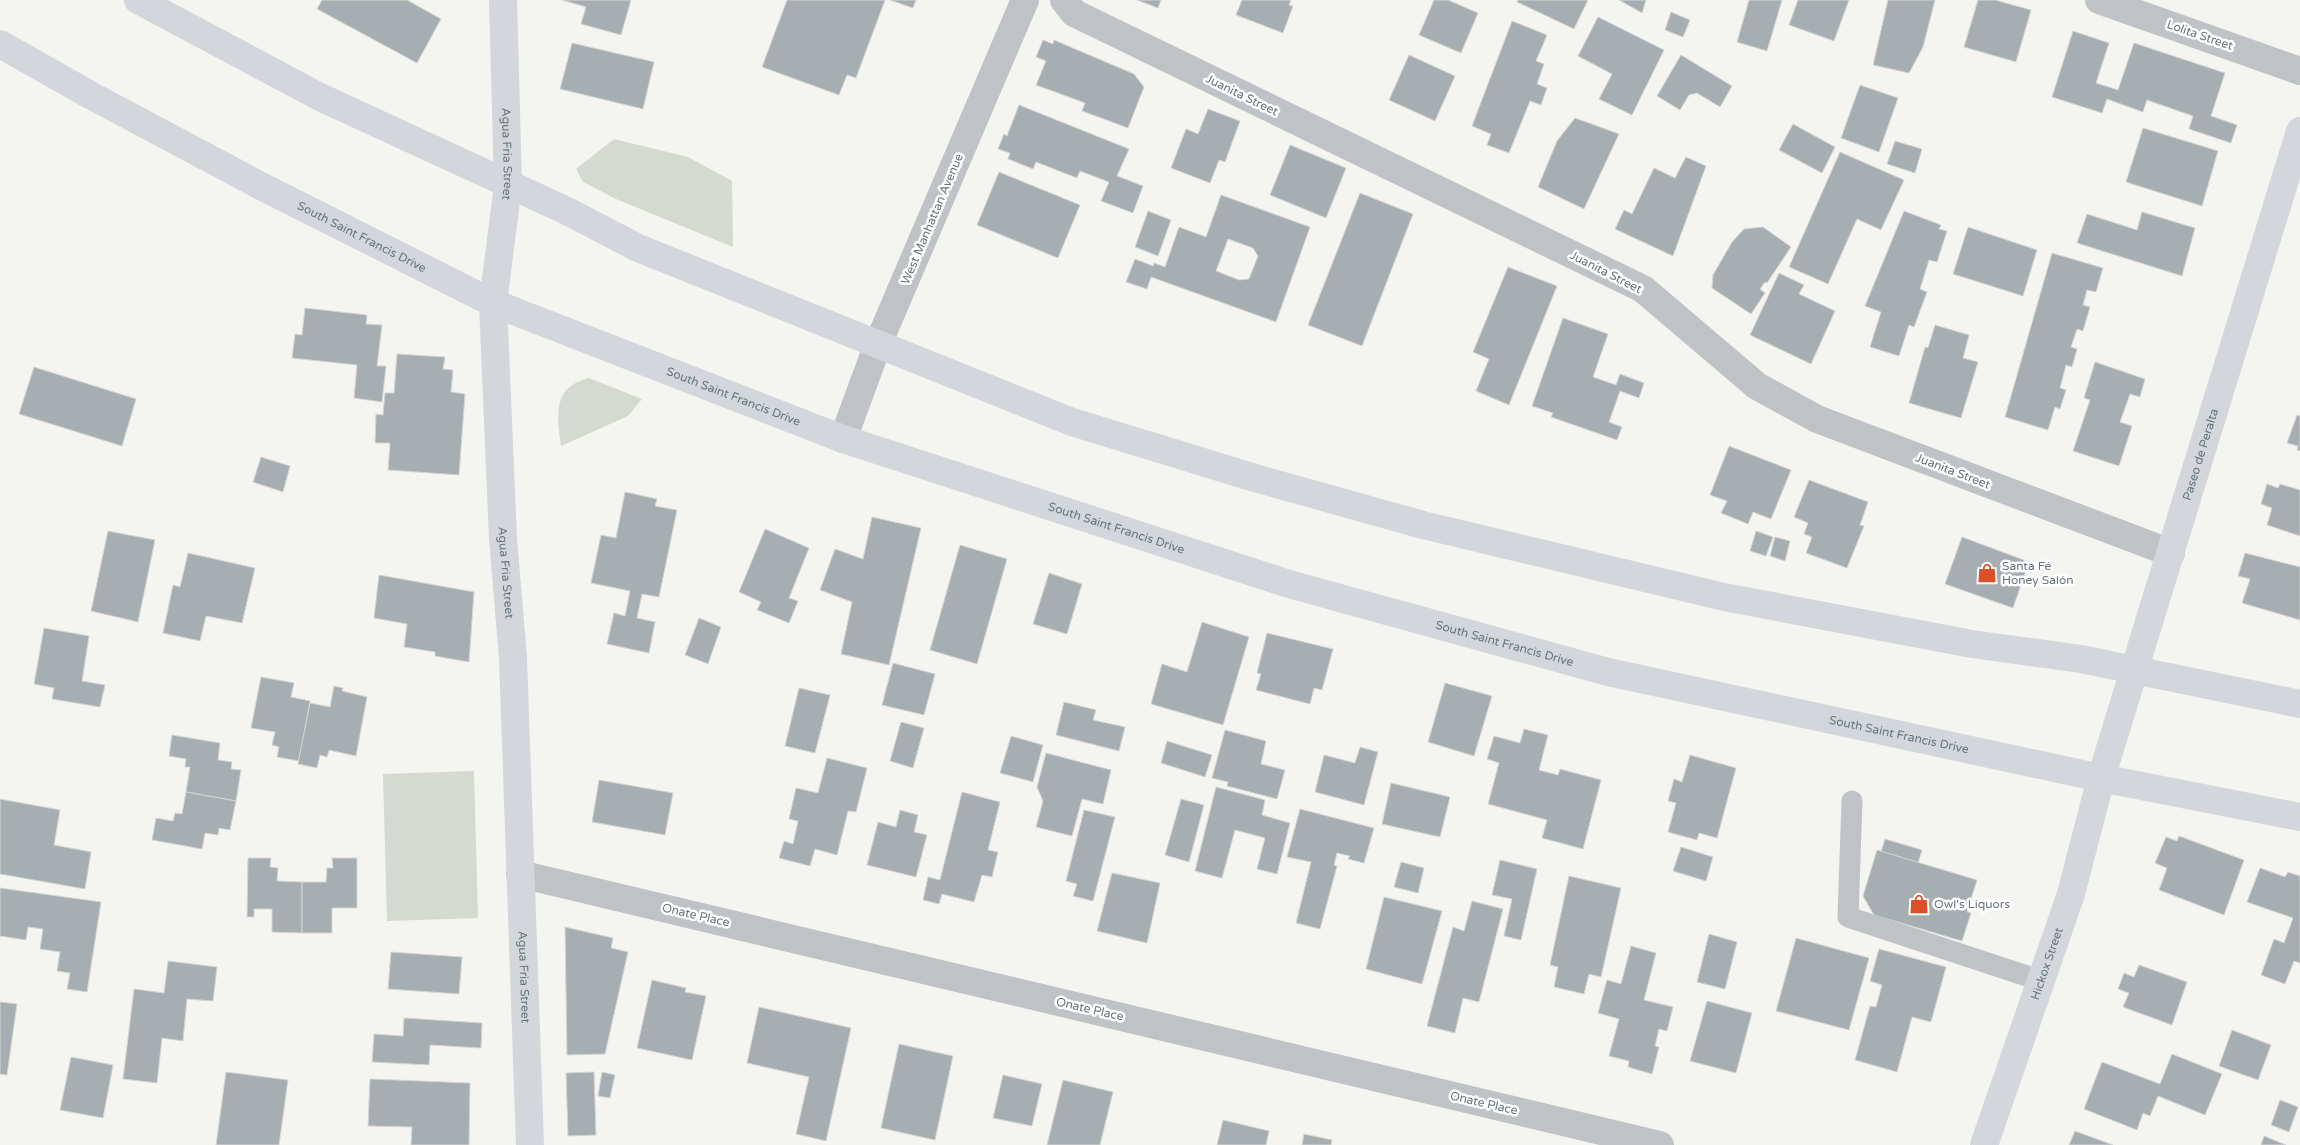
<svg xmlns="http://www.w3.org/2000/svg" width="2300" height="1145" font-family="'Varela Round',sans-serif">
<rect width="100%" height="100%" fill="#f4f4f0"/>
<g fill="#d5dad1">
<path d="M614,139L688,157L732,181L733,247L616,199L583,182L576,169Z"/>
<path d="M589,378L642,399L628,416L561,446C557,415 552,387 589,378Z"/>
<path d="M474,771L478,918L387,921L383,774Z"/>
</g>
<g fill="#a6aeb2" stroke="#d5d5d3" fill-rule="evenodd">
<path d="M322,0H407L441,19L417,63L317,9Z"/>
<path d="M562,0H631L621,35L581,24L586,7Z"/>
<path d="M787,0H885L856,78L847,75L839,95L762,67Z"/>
<path d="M890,0H916L913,8Z"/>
<path d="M1137,0H1161L1158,8Z"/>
<path d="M1242,0H1291L1289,5L1293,6L1283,33L1236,15Z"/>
<path d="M1434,0H1448L1478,13L1461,53L1419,35Z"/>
<path d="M1518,0H1588L1574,29L1517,2Z"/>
<path d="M1619,0H1646L1642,13Z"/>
<path d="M1749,0H1782L1767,51L1737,42Z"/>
<path d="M1798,0H1849L1834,41L1789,25Z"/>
<path d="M1888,0H1935L1923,47L1909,73L1873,65Z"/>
<path d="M1978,0H1995L2031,10L2016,62L1964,47Z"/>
<path d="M1671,12L1690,20L1683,37L1665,30Z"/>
<path d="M1598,17L1664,50L1632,115L1599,99L1612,74L1578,56Z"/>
<path d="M1512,21L1547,35L1536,61L1544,64L1537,84L1547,88L1541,105L1530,101L1509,153L1487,145L1491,134L1472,126Z"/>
<path d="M2073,31L2109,43L2096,83L2118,90L2134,43L2225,73L2211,116L2237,125L2231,143L2189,129L2193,116L2147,100L2143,112L2107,99L2102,113L2052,97Z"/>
<path d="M1043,40L1053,44L1054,40L1134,74L1144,87L1128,128L1082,111L1085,103L1036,85L1046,61L1036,57Z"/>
<path d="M572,43L654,62L643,109L560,89Z"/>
<path d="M1409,55L1455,76L1435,121L1389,100Z"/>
<path d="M1681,55L1732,86L1720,107L1697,93L1689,95L1680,110L1657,96Z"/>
<path d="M1860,85L1898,98L1879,152L1841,138Z"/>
<path d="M1019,105L1129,149L1117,176L1143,186L1133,213L1101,201L1109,182L1080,171L1077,178L1036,162L1033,169L1008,159L1010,153L998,149L1004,134L1007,136Z"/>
<path d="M1208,109L1240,121L1225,162L1219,160L1210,183L1171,168L1186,129L1198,134Z"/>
<path d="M1575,118L1619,134L1584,209L1538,187L1557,141Z"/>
<path d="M1793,124L1835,147L1822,173L1779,150Z"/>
<path d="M2143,128L2218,151L2202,206L2126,182Z"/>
<path d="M1895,141L1922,149L1915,173L1887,164Z"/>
<path d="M1290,145L1346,168L1326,218L1270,195Z"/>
<path d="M1840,152L1904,180L1881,230L1857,219L1828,284L1789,267Z"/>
<path d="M1686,157L1706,166L1673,256L1615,229L1624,210L1632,214L1654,168L1675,178Z"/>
<path d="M999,172L1080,205L1058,258L977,225Z"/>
<path d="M1360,193L1413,214L1362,346L1308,325Z"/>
<path d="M1221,195L1310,227L1276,322L1151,277L1147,289L1126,282L1135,259L1153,266L1154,263L1165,267L1179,227L1206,237ZM1228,239L1253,248L1258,256L1249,279L1239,280L1216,271Z"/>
<path d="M1148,211L1171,220L1158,256L1135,247Z"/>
<path d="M1904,211L1941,225L1939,229L1947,231L1937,262L1929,260L1920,289L1927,292L1914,327L1909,325L1899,356L1870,347L1881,312L1865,306Z"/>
<path d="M2142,212L2195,228L2182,276L2077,243L2087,214L2137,230Z"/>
<path d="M1763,227L1791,247L1767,283L1765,282L1760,289L1765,293L1751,314L1712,288L1713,275L1732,242L1744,229Z"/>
<path d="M1968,227L2037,250L2023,296L1953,274Z"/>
<path d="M2052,253L2103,268L2096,292L2087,290L2083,305L2090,307L2083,331L2077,329L2071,347L2077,349L2072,367L2066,365L2060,388L2066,390L2060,409L2055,407L2048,430L2005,417Z"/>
<path d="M1508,267L1557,286L1509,405L1476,391L1489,359L1473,352Z"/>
<path d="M1779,273L1804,285L1799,294L1835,311L1811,364L1750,335Z"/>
<path d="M305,308L367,315L366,324L382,325L377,366H386L382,402L354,398L357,365L292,358L295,334L302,335Z"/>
<path d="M1563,318L1608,334L1593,377L1616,385L1620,374L1644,383L1639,398L1620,391L1609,422L1622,427L1617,440L1551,417L1553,413L1532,406Z"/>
<path d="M1935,325L1969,335L1963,358L1978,362L1961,418L1909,403L1925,347L1928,348Z"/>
<path d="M397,354L445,357L443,369L453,370L451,392L465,394L459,475L388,470L390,443H375L376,414L383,415L385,393H394Z"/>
<path d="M2095,362L2145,379L2140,397L2130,394L2120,422L2132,426L2119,466L2073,451L2090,400L2084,398Z"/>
<path d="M34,367L136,399L122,446L19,414Z"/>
<path d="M2297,415L2300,416V451L2297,450L2298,446L2287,443Z"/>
<path d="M1729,446L1791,470L1771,519L1753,512L1748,524L1721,513L1727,501L1710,495Z"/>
<path d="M261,457L290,466L283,492L253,482Z"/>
<path d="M1809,480L1868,502L1860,525L1864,526L1847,568L1806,553L1812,537L1804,534L1808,523L1794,517Z"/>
<path d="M2267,484L2278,488L2280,484L2300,490V536L2267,525L2272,508L2261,504Z"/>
<path d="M625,492L657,499L655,506L677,510L659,597L642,594L637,618L655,622L649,653L607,644L614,613L625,616L630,591L591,583L601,535L616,538Z"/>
<path d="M872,517L921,528L889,665L841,654L852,602L820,590L835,549L863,559Z"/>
<path d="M765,529L809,548L789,598L798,601L789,623L757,610L761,602L739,592Z"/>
<path d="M108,531L155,540L138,622L91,611Z"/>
<path d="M1756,531L1773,537L1766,556L1750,551Z"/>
<path d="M1775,537L1790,541L1785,561L1770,556Z"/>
<path d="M1962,537L2029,562L2013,608L1945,584Z"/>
<path d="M960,545L1007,559L977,664L930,650Z"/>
<path d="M188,553L255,568L242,623L206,616L200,641L163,633L173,585L180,587Z"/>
<path d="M2245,553L2300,567V620L2242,603L2250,579L2238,576Z"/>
<path d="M1049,573L1082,584L1067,634L1033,624Z"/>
<path d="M379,575L474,592L469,662L435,656V652L404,647L407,624L374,618Z"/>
<path d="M699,618L721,627L708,664L685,655Z"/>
<path d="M1202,622L1249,637L1223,725L1151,704L1162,664L1187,672Z"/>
<path d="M44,628L89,636L82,681L105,685L100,707L52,699L54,688L34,684Z"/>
<path d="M1267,633L1333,649L1322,690L1314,688L1310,704L1256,690L1261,674L1257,673Z"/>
<path d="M893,663L935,674L924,715L882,705Z"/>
<path d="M261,677L294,683L291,697L310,701L299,761L277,757L279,747L272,745L275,732L251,728Z"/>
<path d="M1445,683L1492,696L1474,756L1428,742Z"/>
<path d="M334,686L343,688L342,691L367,697L356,756L329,750L327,757L320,755L317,768L298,764L310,703L330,707Z"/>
<path d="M799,688L830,695L815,753L785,746Z"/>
<path d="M1064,702L1096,710L1093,720L1125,727L1119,751L1056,735Z"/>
<path d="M901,722L924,728L913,768L890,761Z"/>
<path d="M1524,729L1548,735L1539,770L1558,775L1560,769L1601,780L1583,849L1542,838L1547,820L1488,804L1499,763L1487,759L1494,736L1520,743Z"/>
<path d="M1225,730L1266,741L1261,764L1285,770L1277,799L1227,786L1228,782L1212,778Z"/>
<path d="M172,735L220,743L218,760L232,762L231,769L241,770L236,801L186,792L190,767H185L186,759L169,756Z"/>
<path d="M1011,736L1043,745L1033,782L1000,773Z"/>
<path d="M1167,741L1212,755L1205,777L1161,763Z"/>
<path d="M1360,747L1378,752L1364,805L1315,792L1324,755L1355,763Z"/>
<path d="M1046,753L1111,770L1103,804L1082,799L1072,836L1036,827L1043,801L1037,787Z"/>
<path d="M1690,755L1736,768L1717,838L1699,833L1697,840L1668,832L1676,803L1668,801L1674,779L1682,782Z"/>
<path d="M827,758L867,768L856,812L848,811L837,855L815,849L810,866L779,858L784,841L793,844L798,821L789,819L796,788L818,793Z"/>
<path d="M599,780L673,793L665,835L592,822Z"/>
<path d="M1391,783L1450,797L1440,837L1382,824Z"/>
<path d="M1216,787L1265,800L1262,815L1290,823L1277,874L1257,869L1265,838L1235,830L1222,878L1195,871Z"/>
<path d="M186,792L236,801L230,830L219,828L218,835L205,833L202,849L152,840L156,818L173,821L175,813L182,814Z"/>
<path d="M962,792L1000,802L988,850L998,852L992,877L982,875L974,902L942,894L939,904L923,900L928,877L940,880Z"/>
<path d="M0,799L60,810L54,845L91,852L85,889L0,874Z"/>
<path d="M1181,799L1204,805L1189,862L1165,855Z"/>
<path d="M1300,809L1374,828L1364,863L1348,859L1350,856L1337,853L1334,865L1337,866L1320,929L1296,923L1311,862L1287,857Z"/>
<path d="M900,810L918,815L914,832L927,835L916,877L867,865L878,822L896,827Z"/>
<path d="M1084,810L1115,817L1093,901L1073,896L1077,884L1066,881Z"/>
<path d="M2179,836L2244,860L2224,915L2159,890L2167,868L2155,863L2166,837L2177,841Z"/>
<path d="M1885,839L1922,850L1918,863L1881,852Z"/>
<path d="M1681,847L1713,857L1706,881L1673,871Z"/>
<path d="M1877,850L1977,880L1967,912L1971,913L1962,941L1874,915L1863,896Z"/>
<path d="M248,858H271L270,867L278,868L277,881L302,882V933L272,932V909H254V917H247Z"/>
<path d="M332,858H357V908H332V933H302V882H326L327,868H333Z"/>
<path d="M1500,860L1537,869L1521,940L1504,936L1512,899L1492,895Z"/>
<path d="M1401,862L1424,868L1418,893L1394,887Z"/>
<path d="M2260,868L2285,877L2288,872L2300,876V963L2294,961L2285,984L2261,975L2274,939L2284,943L2293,918L2247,902Z"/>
<path d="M1112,873L1160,883L1147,943L1097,931Z"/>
<path d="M1569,876L1621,888L1601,977L1589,974L1584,994L1554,987L1558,967L1550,965Z"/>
<path d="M0,888L101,902L87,992L67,989L70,973L57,971L60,952L40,949L43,929L28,927L26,940L0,936Z"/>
<path d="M1384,897L1442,911L1422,984L1366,969Z"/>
<path d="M1472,901L1503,909L1479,1002L1463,998L1455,1033L1427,1026L1453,927L1464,931Z"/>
<path d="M565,927L613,938L611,948L628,952L605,1054L567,1055Z"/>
<path d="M1709,934L1737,942L1725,989L1697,982Z"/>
<path d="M1796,938L1869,958L1849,1030L1776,1011Z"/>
<path d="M1631,946L1656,953L1644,1000L1673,1007L1667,1031L1659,1029L1655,1046L1659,1047L1652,1074L1628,1067L1629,1061L1609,1056L1619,1019L1598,1013L1607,980L1621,984Z"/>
<path d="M1879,949L1946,967L1931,1022L1912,1017L1897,1072L1855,1060L1870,1006L1876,1007L1882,985L1870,981Z"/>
<path d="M391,952L462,957L459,994L388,989Z"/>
<path d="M168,961L217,967L213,1001L187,999L183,1041L162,1038L157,1083L123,1079L134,989L164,993Z"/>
<path d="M2139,965L2187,982L2172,1025L2123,1007L2129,993L2118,989L2124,973L2134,977Z"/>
<path d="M652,980L686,988L685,992L706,996L692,1060L637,1048Z"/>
<path d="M1707,1001L1752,1013L1736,1073L1690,1061Z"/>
<path d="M0,1002L17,1004L7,1075L0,1074Z"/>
<path d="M759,1007L851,1028L826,1141L796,1134L809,1077L747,1063Z"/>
<path d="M404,1018L482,1023L481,1048L430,1045L429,1065L372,1062L374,1034L403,1036Z"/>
<path d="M2232,1030L2271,1045L2258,1080L2219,1066Z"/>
<path d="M899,1044L953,1056L935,1140L881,1128Z"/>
<path d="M2172,1054L2222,1074L2205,1115L2158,1096L2150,1116L2143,1113L2137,1130L2084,1109L2102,1062L2160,1084Z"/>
<path d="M71,1057L113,1065L103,1118L60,1110Z"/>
<path d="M226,1072L288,1080L279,1145H216Z"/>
<path d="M594,1072L596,1135L568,1136L566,1073Z"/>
<path d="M602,1072L615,1075L610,1098L598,1096Z"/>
<path d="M1003,1075L1042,1084L1032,1126L993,1118Z"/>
<path d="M370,1079L470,1083L469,1145H411L412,1127L368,1126Z"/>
<path d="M1063,1080L1113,1092L1100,1145H1047Z"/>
<path d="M2280,1100L2298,1107L2289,1132L2271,1125Z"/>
<path d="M1223,1120L1269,1131L1266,1145H1217Z"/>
<path d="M2075,1131L2113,1145H2069Z"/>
<path d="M1304,1134L1332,1140L1331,1145H1302Z"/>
<path d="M2264,1136L2286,1145H2261Z"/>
</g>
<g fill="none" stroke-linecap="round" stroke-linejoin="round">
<path stroke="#bfc3c6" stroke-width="21" d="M1852,801L1848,917L2042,981"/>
<g stroke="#bfc3c6" stroke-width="28">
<path d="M1064,0L1074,13L1643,289L1757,386L1817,419L2171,553"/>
<path d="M2099,0L2300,71"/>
<path d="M843,439L878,344L1025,0"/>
<path d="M520,874L1660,1145"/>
</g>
<g stroke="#d3d7db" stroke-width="28">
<path id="s1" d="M503,0L508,185L493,303L503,539L513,658L530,1145"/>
<path id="s2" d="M1984,1145L2071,894L2101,778L2300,131"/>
</g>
<g stroke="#d3d7db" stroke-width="28">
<path d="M138,0L320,97L567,211L638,248L1072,422L1255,478L1423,525L1724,597L1972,644L2081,659L2300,704"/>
<path id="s3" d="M0,44L92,96L259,185L493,303L843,439L1289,584L1608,672L2101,778L2300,817"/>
</g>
</g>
<defs>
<symbol id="shop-bare" viewBox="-9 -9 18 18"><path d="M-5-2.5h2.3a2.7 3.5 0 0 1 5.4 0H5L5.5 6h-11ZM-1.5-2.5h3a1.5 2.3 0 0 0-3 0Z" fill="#db4f29" stroke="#fff" stroke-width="2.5" paint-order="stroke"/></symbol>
</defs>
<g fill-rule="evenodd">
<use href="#shop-bare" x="1973" y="559" width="28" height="28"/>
<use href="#shop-bare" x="1905" y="890" width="28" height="28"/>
</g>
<g text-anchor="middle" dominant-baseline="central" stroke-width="5" stroke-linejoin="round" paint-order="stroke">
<g font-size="12" fill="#64747f" stroke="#fff">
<text transform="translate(2200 35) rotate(19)">Lolita Street</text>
<text transform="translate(1242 95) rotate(26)">Juanita Street</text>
<text stroke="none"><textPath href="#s1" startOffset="154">Agua Fria Street</textPath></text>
<text transform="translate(932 219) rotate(-67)">West Manhattan Avenue</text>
<text stroke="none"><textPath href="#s3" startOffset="410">South Saint Francis Drive</textPath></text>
<text transform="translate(1606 272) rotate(27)">Juanita Street</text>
<text stroke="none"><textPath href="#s3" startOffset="815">South Saint Francis Drive</textPath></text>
<text stroke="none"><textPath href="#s2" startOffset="724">Paseo de Peralta</textPath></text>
<text transform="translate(1953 471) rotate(21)">Juanita Street</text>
<text stroke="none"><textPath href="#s3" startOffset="1220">South Saint Francis Drive</textPath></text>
<text stroke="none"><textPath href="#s1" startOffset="574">Agua Fria Street</textPath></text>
<text stroke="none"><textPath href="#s3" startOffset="1625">South Saint Francis Drive</textPath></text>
<text stroke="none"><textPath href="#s3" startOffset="2030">South Saint Francis Drive</textPath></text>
<text transform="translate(696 915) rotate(13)">Onate Place</text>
<text stroke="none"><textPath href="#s2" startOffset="192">Hickox Street</textPath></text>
<text stroke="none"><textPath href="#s1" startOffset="979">Agua Fria Street</textPath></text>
<text transform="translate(1090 1009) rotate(13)">Onate Place</text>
<text transform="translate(1484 1103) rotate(13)">Onate Place</text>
</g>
<g font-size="12" fill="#64747f" stroke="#fff" text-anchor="start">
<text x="2002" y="566">Santa Fé<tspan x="2002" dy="14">Honey Salón</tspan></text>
<text x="1934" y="904">Owl's Liquors</text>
</g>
</g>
</svg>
